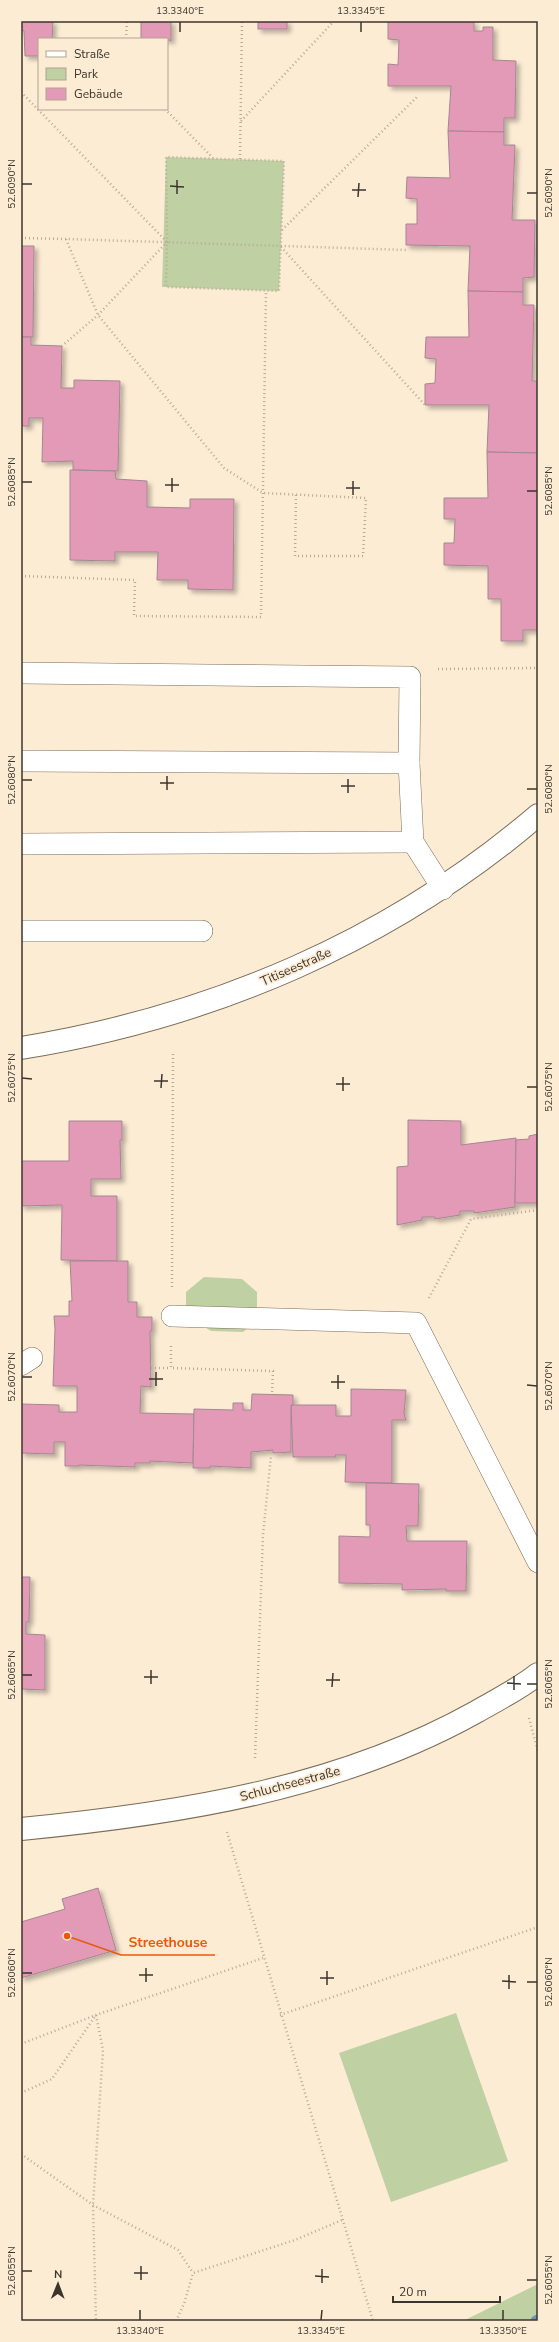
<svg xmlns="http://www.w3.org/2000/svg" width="559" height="2342" font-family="'Nunito Sans',sans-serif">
<defs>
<filter id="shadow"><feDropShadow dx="3.5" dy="3.5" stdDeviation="2" flood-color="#0004"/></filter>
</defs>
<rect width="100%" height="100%" fill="#fdecd4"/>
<g fill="#bfd0a3">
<path d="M166,157L284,161L279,291L162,287Z"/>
<path d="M204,1277L242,1279L257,1292V1321L243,1332L211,1331L186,1315V1292Z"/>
<path d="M456,2013L508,2161L391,2202L339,2053Z"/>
<path d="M538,2284V2321H463Z"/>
</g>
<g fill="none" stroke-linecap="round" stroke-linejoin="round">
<path stroke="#6c95b4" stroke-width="11" d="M536,2321L538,2320"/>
</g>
<g fill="#e39ab7" stroke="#a38792" filter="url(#shadow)">
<path d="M21,21H53L52,39H39V56H25L24,31L21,30Z"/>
<path d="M141,21H171V41L167,39H141Z"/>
<rect x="258" y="21" width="29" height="8"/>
<path d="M388,21H474V31H483V27H493V60L516,61L515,118H504V132L448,131L451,86H388V64L398,65L399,40L388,39Z"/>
<path d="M448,131L504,132V145H515L512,220H535L534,277L523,278V292L468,291L470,246L406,245V224H417V199L406,198L407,177L450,178Z"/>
<path d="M21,246H34L33,337H21Z"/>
<path d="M468,291L523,292V305H534L532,381H538V453L487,452L489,405H425V384L435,383L436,359L425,358L426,337H469Z"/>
<path d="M21,337H31V345L62,346L61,388H74V380L120,381L118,471L73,470V461L42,462L43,418H29V426H21Z"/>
<path d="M487,452L538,453V630H523V641H501V599H488V566L444,565V543H454L455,519H444V498H488Z"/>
<path d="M70,470L115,471L116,479L147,481V507L190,508V499H234L233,590L188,589V580H157L158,552H115V561L70,560Z"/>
<path d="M408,1120L461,1121V1145L516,1138L515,1207L474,1213V1211H460V1215L435,1219V1217H422V1220L397,1225V1167L408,1166Z"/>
<path d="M69,1121H122V1140H120L121,1179H91V1196H117V1261L61,1260L62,1205L21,1206V1161H69Z"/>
<path d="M538,1134V1203H515L516,1140L529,1139V1136Z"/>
<path d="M70,1261H128V1302H137V1317H152V1331H150L151,1387L141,1386L140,1413L194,1414L193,1463L150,1461V1463H135V1467L79,1465V1466H65V1442H54V1454L21,1453V1404L59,1405V1412H77V1386H53L55,1329L54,1316H69V1301H72Z"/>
<path d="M351,1389L406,1390L404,1414L406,1420H392V1483L345,1482L346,1455H335L336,1457H293L291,1405H336V1416H351Z"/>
<path d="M252,1394L293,1395V1405H291V1452L273,1453V1450L251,1452V1468L210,1466V1468H193L194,1409L233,1410V1403H243V1410H251Z"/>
<path d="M366,1483L419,1484L418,1526H406L407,1541H467L466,1591H446V1589L402,1590V1584L339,1583V1536L370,1537V1525H366Z"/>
<path d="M21,1577H30L29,1622H26V1634L45,1635V1690L21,1689Z"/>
<path d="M98,1888L116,1950L21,1978V1922L65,1909L62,1899Z"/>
</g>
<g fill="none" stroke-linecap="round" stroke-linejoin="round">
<defs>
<g id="lane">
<path d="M21,673L410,677L409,763L413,842L443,889"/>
<path d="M21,761L409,763"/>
<path d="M21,844L413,842"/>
<path d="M21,931H202"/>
<path d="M172,1316L416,1323L538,1562"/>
<path d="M21,1365L32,1358"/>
</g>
<g id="street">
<path d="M21,1048C212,1017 391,941 538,815"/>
<path d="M21,1829C177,1814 338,1789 476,1712C497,1700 519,1689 538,1674"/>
</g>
</defs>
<use href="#lane" stroke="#7b6c57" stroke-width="22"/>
<use href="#street" stroke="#7b6c57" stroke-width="24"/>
<g stroke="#b7aa97" stroke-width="2.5" stroke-dasharray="1 3" stroke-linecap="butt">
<path d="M126,39L127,21"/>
<path d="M21,92L167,242L166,287L279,291L284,161L166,157L167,242L98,315L62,346"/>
<path d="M165,109L213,158"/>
<path d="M241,121L334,21"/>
<path d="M240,159L242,21"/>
<path d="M282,230L418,96"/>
<path d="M21,238L66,239"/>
<path d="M281,247L425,405"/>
<path d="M296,495L295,556H363L366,498L263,493L224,468L98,315L66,239L407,250"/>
<path d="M21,576L135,580L134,616L261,617L266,291"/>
<path d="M438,669L538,668"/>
<path d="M172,1287L173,1052"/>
<path d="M429,1298L471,1219L538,1210"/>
<path d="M171,1346V1368L273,1371L272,1392"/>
<path d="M151,1368H171"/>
<path d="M529,1718L538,1752"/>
<path d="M255,1758L263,1535L271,1456"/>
<path d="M227,1832L373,2321"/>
<path d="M280,2015L538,1927"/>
<path d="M21,2044L96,2015L263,1958"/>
<path d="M21,2093L52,2079L96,2015L103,2050L93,2205L96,2321"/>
<path d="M21,2154L93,2205L178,2250L193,2273"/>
<path d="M176,2321L184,2304L193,2273L295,2240L342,2220"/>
</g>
<use href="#lane" stroke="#fff" stroke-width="21"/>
<use href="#street" stroke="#fff" stroke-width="22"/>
</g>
<path fill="none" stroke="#3c352c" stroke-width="1.5" d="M180,32V22M361,32V22M22,184H32M170,186L184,187M352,190H366M527,193H537M177,194V180M358,197L359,183M22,482H32M165,485H179M346,488H360M527,491H537M172,492V478M353,495V481M22,780H32M160,783H174M341,786H355M527,789H537M167,790V776M348,793V779M22,1078L32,1079M154,1081H168M336,1084H350M527,1087H537M161,1088L162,1074M343,1091V1077M22,1377H32M149,1379H163M331,1382H345M527,1385L537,1386M156,1386V1372M338,1389V1375M22,1675H32M144,1677H158M326,1680H340M507,1683L521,1684M151,1684V1670M527,1684H537M332,1687L333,1673M514,1690V1676M22,1973H32M139,1975H153M320,1978H334M502,1981L516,1982M146,1982V1968M527,1982H537M327,1985V1971M509,1989V1975M22,2271H32M134,2273H148M315,2276L329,2277M141,2280V2266M527,2280H537M322,2283V2269M140,2320V2310M321,2320L322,2310M503,2320V2310"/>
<g text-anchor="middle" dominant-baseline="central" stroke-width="3.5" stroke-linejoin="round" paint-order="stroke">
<g font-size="13" fill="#3c352c" stroke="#fdecd4">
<text transform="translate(296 967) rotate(-24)">Titiseestraße</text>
<text transform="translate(290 1784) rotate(-15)">Schluchseestraße</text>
</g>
</g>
<path fill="none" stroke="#e8590c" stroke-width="1.5" d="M67 1936L121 1955H215"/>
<circle fill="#e8590c" stroke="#fdecd4" stroke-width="1.5" cx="67" cy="1936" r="4"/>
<g font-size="14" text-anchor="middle" font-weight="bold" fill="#e8590c" stroke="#fdecd4" stroke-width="3.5" stroke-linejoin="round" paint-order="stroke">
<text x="168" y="1947">Streethouse</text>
</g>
<rect width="559" height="2342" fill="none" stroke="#fdecd4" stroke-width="44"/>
<rect x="38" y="38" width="130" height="72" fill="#fdecd4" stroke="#b0a391"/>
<rect x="46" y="51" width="20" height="6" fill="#ffffff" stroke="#b0a391"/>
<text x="74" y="58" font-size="12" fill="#3c352c">Straße</text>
<rect x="46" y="68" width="20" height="12" fill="#bfd0a3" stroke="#b0a391"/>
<text x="74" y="78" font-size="12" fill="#3c352c">Park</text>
<rect x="46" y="88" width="20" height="12" fill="#e39ab7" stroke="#b0a391"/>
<text x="74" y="98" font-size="12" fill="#3c352c">Gebäude</text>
<g transform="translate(58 2284) rotate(1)" stroke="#fdecd4" stroke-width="3" paint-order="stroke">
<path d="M0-3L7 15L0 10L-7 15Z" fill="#3c352c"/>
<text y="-6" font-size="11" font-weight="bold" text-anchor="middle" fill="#3c352c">N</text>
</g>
<path d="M393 2296v6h107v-6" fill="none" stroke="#3c352c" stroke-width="2"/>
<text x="399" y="2296" font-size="12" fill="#3c352c" stroke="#fdecd4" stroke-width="3" paint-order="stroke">20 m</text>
<rect x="22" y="22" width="515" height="2298" fill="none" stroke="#3c352c" stroke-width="1.5"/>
<g font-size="10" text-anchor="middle" fill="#3c352c">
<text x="180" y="14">13.3340°E</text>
<text x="361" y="14">13.3345°E</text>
<text transform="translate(11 184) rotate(-90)" y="4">52.6090°N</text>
<text transform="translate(548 193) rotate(-90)" y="4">52.6090°N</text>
<text transform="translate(11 482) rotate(-90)" y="4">52.6085°N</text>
<text transform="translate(548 491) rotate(-90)" y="4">52.6085°N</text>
<text transform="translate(11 780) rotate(-90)" y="4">52.6080°N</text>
<text transform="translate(548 789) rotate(-90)" y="4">52.6080°N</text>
<text transform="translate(11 1078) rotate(-90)" y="4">52.6075°N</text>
<text transform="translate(548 1087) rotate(-90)" y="4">52.6075°N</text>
<text transform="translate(11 1377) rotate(-90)" y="4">52.6070°N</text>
<text transform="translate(548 1386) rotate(-90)" y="4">52.6070°N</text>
<text transform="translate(11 1675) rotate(-90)" y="4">52.6065°N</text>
<text transform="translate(548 1684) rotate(-90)" y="4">52.6065°N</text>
<text transform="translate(11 1973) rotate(-90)" y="4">52.6060°N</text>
<text transform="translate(548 1982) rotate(-90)" y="4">52.6060°N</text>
<text transform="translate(11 2271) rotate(-90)" y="4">52.6055°N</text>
<text transform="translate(548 2280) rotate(-90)" y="4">52.6055°N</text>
<text x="140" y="2334">13.3340°E</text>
<text x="321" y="2334">13.3345°E</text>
<text x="503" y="2334">13.3350°E</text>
</g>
</svg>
